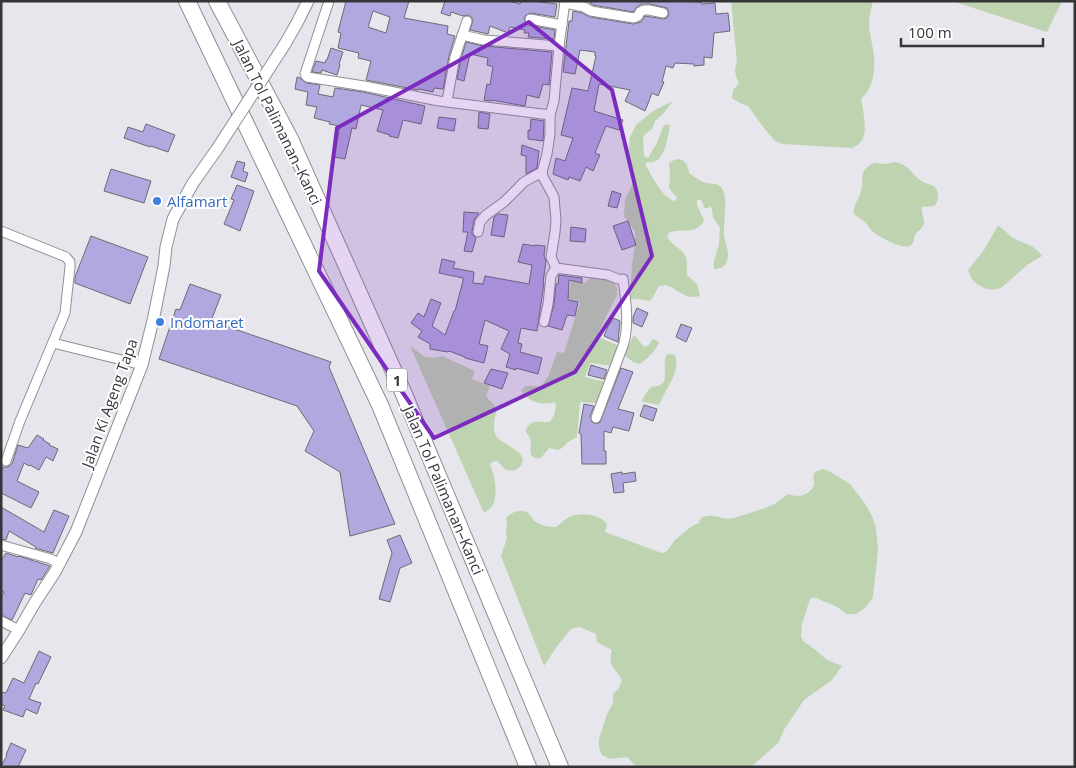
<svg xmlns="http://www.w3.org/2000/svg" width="1076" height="768" font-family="'Open Sans',sans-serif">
<rect width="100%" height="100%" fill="#e7e6ed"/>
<g fill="#bed3b0">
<path d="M731,1H873C871,9 869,17 869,24C869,31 871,37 872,44C876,62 876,86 861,99C863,110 869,134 860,143C858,145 855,146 852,148L783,144L775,141L763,127L748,106L740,103L732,98L733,90L739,83C735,75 734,70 737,62Z"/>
<path d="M952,1H1062L1047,32Z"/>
<path d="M673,101L662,115L655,121L652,129L645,134L643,138L644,156L648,158L657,143L663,127L666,124L670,126C668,137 664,166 648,162L645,164C652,176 662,198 675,201L677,198L669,188L670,175L669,163C679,155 688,160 689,173C694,177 700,181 706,183C711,184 717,183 721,187C729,197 723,222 724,234C725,242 730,253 727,261C725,267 720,269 714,269V261L719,244L720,228L713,217L712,209L710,206L708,208H704L703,204L701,200H697V205L704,220C699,234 681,229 670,232L667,236C671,246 684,249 686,258C688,263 686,270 687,275L697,284L700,296C681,302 674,281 659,286C655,292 655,296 649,301L637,299H630L632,264L635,245V232L624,216L625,199L634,181L628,153L630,137L636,125L653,111Z"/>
<path d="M893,162C909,163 911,175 923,182C927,184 931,184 935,187C939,194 940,200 934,206L922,207C921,213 924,217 924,223C923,229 918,230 915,235C914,239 914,243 910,246C902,250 877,236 871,230C869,227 867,224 864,221C860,218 857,217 854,214C853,204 859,200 861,191C863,185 861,177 864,171C865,169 868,167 870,165C878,160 884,167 893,162Z"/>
<path d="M999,226C1005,230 1010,237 1015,239C1027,245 1033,244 1042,256L1027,265L1001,288L993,290L984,288L977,284L971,278L968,270L984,250L997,227Z"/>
<path d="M594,275L612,279L617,288V295L599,331L598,336L603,339L622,347L613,366L590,363L585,377L605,382L596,403L580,402L577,437L568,442L562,448L558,450L549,448L541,458C527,460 531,449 531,441C530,434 521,432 530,424C535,420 543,423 550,422C554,416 557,409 555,402C541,406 528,402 521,390L526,386H541L548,377L557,352L564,353L580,302L568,299L571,281L585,283Z"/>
<path d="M634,335L644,347L648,346L653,339L659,342C655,352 648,358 640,364L633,362L624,355Z"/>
<path d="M410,346L425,357L435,358L442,356L475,371L472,379L490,386L486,396L497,409C495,417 492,427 496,436C501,445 540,455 514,471L506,470L497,461L492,462L490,465C495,476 498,493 493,505C491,508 487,511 484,513Z"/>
<path d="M667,354L675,355C681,371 665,390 659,405L641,401C645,397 647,389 652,387C658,385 658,388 664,382C667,372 662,363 667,354Z"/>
<path d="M823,469L827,470L850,484L866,505L872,516L876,528L878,550L873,597L866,607L856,614H847L837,607L814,597L810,599L802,624L801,636L803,641L813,648L827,660L842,666L832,680L804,700L785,728L778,743L751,767H637L627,757L610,759L602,755L599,747V739L607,714L613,703V694L619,688L622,680C615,666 607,668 612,650L597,642L596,634L580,627L571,629L555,649L544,666L501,556L507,538L506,530L507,522L506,518C511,512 522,508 528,513C532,516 532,520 536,522C541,526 550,527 556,527C560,524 564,520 569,517C581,512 599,514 607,524L605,532L659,552L663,553L667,551L675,540L692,526L699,523L700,519C711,510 721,521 734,518C744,515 768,508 776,503C781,500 784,496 789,494C792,495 794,496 798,496C804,496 813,491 814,484C814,479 812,477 815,472Z"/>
</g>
<g fill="#b2a8e0" stroke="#6c6b71" fill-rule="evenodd">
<path d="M346,1H409L404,18L448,26L447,34L455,36L449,56L443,89L434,88L433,92L419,89L418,90L366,80L371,61L358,58L359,53L338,48L341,33L338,32ZM373,11L390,17L386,33L368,27Z"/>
<path d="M445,1H509L520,4L521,1H532L557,4L555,17L531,13L526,15L524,18L526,23L528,25L555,30L554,39L528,37L529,33H524L525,30L510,27L508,33L490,26L488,34L470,30L473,20L469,15L463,16L451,12L450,16L441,13Z"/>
<path d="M591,1H681L701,2L702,4L715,3L716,14L728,13L730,31L714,33L712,58L704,57V65L694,66V64L675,63L673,68L666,66L662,82H664L658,96L652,93L645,111L625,101L630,90L599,84L594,111L623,120L619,130L606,126L595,153L600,155L593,171L586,167L580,181L569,177L568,180L553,174L556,158L565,161L573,138L561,135L572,88L588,91L596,56H595V52L580,50L575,74L563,72L569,21H572L573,11L582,13L590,17L633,24L641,22L645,16L664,19L667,18L669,14L667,8L650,4H641L637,7L633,12L593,5L590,3Z"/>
<path d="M466,42L483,46L552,52L549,85L543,84L539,98L527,95L525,106L491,100V101L484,100L487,84L490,85L493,67L487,65L488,58L470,54L464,81L457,79L461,59Z"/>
<path d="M331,48L343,52L339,64L340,65L337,75L322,70L321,73L312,72L316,61L325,63L326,60H327Z"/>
<path d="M297,77L300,78L306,83L320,85L318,94L333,97L335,88L363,92L425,106L421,124L403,120L398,138L389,136L390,135L377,131L383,110L361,105L356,129L352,128L345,159L334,157L340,126L329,124L330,122L314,118L317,107L306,105L308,92L295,89Z"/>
<path d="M479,112L490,114L488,129L478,128Z"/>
<path d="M439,117L456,119L454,131L437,128Z"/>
<path d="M531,119L544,121L543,141L528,139V130L530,131Z"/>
<path d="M146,124L175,135L168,152L151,146L150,147L124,138L128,127L143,132Z"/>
<path d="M522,145L539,151L537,168L526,174V156L521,155Z"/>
<path d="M237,161L245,163L243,171L248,173L245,182L231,177Z"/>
<path d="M111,169L151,181L144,203L104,191Z"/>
<path d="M237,185L254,191L240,231L224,224L234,200L231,199Z"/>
<path d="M612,191L621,194L617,208L608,206Z"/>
<path d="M464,212L479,213L474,220L472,231V234L476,238L472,252L464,251L468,232H463Z"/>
<path d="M498,214L508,215L504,237L491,235L494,217Z"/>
<path d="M628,221L636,245L622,250L613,226Z"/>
<path d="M571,227L586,229L585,242L570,241Z"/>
<path d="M91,236L148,257L130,304L75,283V277Z"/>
<path d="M523,244L535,246V245L545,246L544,256L546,261L543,283H544L537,331L521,328L518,343L522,344L520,352L542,358L538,374L516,368V370L506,367L510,354L501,349L509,331L485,320L479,344L488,346L484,363L465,358V357L449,351L448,352L430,349V344L418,337L422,331L411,323L418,313L424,317L431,299L441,303L432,326L445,335L454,311H455L463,281V278L439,273L442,259L455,262L453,268L474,272L473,283L483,284L485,276L529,284L532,265L518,262Z"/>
<path d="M559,275L582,278V283L569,280L568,300L578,302L575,316L567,315L562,330L548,326L554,305L556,284H558Z"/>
<path d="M190,284L221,295L211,321L331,362L329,367L395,524L350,536L340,472L305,451L314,431L297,406L159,359L176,309L180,310Z"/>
<path d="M637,308L648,313L642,327L633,323V317Z"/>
<path d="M613,318L620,321L618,342L604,336L609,324H610Z"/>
<path d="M681,324L692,328L686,342L676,337Z"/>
<path d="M591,365L607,370L604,379L588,375Z"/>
<path d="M621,368L633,372L618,409L634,413L629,431L613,427L611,433L604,431V451H606V464H582L581,434L579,433L584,404L594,406L590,416L592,422L597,424L600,422Z"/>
<path d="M491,369L508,373L502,389L484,383Z"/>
<path d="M644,405L657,409L653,421L640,416Z"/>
<path d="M37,435L44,439L43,440L50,444L49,445L58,449L53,461L46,457L39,470L30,465L29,466L24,463L17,481L39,492L31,508L1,493V472L3,467H8L12,464L18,445L28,448Z"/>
<path d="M622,472V474L635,472L636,481L623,483L624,492L614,493L611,474Z"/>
<path d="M1,507L44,532L54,510L69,516L53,553L35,548L36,547L9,531L6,540L1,539Z"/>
<path d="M400,535L412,563L400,568L390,602L379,599L392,553L387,540Z"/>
<path d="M6,553L18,557L19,556L50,566L41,580L38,579L31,595L25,593L12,620L1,615V598L4,592L1,591V561Z"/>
<path d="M39,651L51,657L38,684L36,683L29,699L41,703L37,714L26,709L23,717L3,710L5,706L1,704V692L6,693L13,678L24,683Z"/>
<path d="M11,743L26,750L18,767H1L7,755H6Z"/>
</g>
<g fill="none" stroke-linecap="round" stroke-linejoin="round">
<defs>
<g id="minor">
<path d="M329,1L306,71L305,74L307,77L364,86L439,101L550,115L554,101L559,46L565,1"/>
<path d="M565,3L584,7L591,11L634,18L638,16L640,12L644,10H649L663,13"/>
<path d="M530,19L562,25"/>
<path d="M462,35L484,40L559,46"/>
<path d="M447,101L455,57L467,21"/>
<path d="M550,115V134L547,154L542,172L543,177L554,197L556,220L555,232L551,257L556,268L608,275L618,279"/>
<path d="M1,231L66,257L70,262V267L65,313L20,421L6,461"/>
<path d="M478,232L480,222L486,215L504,202L524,182L542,172"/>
<path d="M544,322L548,304L551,276L556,268"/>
<path d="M53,343L142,365"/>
<path d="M596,418L624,343C629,323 626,300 623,279"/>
<path d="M1,545L51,559L60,564"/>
<path d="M1,621L19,630"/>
</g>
<g id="tertiary">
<path d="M285,44L297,23L308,1"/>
<path d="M1,658L19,630L34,604L55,572L76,532L142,365L154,316L164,266L166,247L173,219L193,183L217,149"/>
</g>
<g id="motorway">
<path d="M187,1L380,405L528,767"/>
<path d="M217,1L290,139L403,392L560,767"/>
</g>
</defs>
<use href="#minor" stroke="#908f96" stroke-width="11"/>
<use href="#tertiary" stroke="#908f96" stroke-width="13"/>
<use href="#motorway" stroke="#908f96" stroke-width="18"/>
<use href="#minor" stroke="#fff" stroke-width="9"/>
<use href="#tertiary" stroke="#fff" stroke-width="11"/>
<use href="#motorway" stroke="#fff" stroke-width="16"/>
<defs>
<path id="tertiary-bridge" d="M217,149L285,44"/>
</defs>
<use href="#tertiary-bridge" stroke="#908f96" stroke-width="13" stroke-linecap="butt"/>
<use href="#tertiary-bridge" stroke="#fff" stroke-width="11"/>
</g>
<path fill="#7b2cbf" fill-opacity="0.2" stroke="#7b2cbf" stroke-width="4" stroke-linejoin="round" d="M529,22L612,90L652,256L575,372L434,438L319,271L337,128Z"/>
<g fill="#3f7fe0" stroke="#fff" stroke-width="2">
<circle cx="157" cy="201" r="5"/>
<circle cx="160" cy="322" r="5"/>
</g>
<g text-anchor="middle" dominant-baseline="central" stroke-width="4" stroke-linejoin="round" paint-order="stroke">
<rect fill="#fff" stroke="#727173" stroke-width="1" x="387" y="368.5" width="20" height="23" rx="4"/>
<g font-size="14" font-weight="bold" fill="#353437">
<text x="397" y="380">1</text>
</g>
<g font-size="15" fill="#353437" stroke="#fff">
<text transform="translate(278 122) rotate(64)">Jalan Tol Palimanan–Kanci</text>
<text transform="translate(109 403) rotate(-70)">Jalan Ki Ageng Tapa</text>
<text transform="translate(444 490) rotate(67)">Jalan Tol Palimanan–Kanci</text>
</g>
<g font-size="15" fill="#366cbe" stroke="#fff" text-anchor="start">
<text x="167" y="201">Alfamart</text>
<text x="170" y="322">Indomaret</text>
</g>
</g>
<rect width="1076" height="768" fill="none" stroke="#353437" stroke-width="5"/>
<path d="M901 38v8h142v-8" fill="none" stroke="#353437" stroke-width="2.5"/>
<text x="908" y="38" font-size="15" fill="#353437" stroke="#ffffff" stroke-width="4" paint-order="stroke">100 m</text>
</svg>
